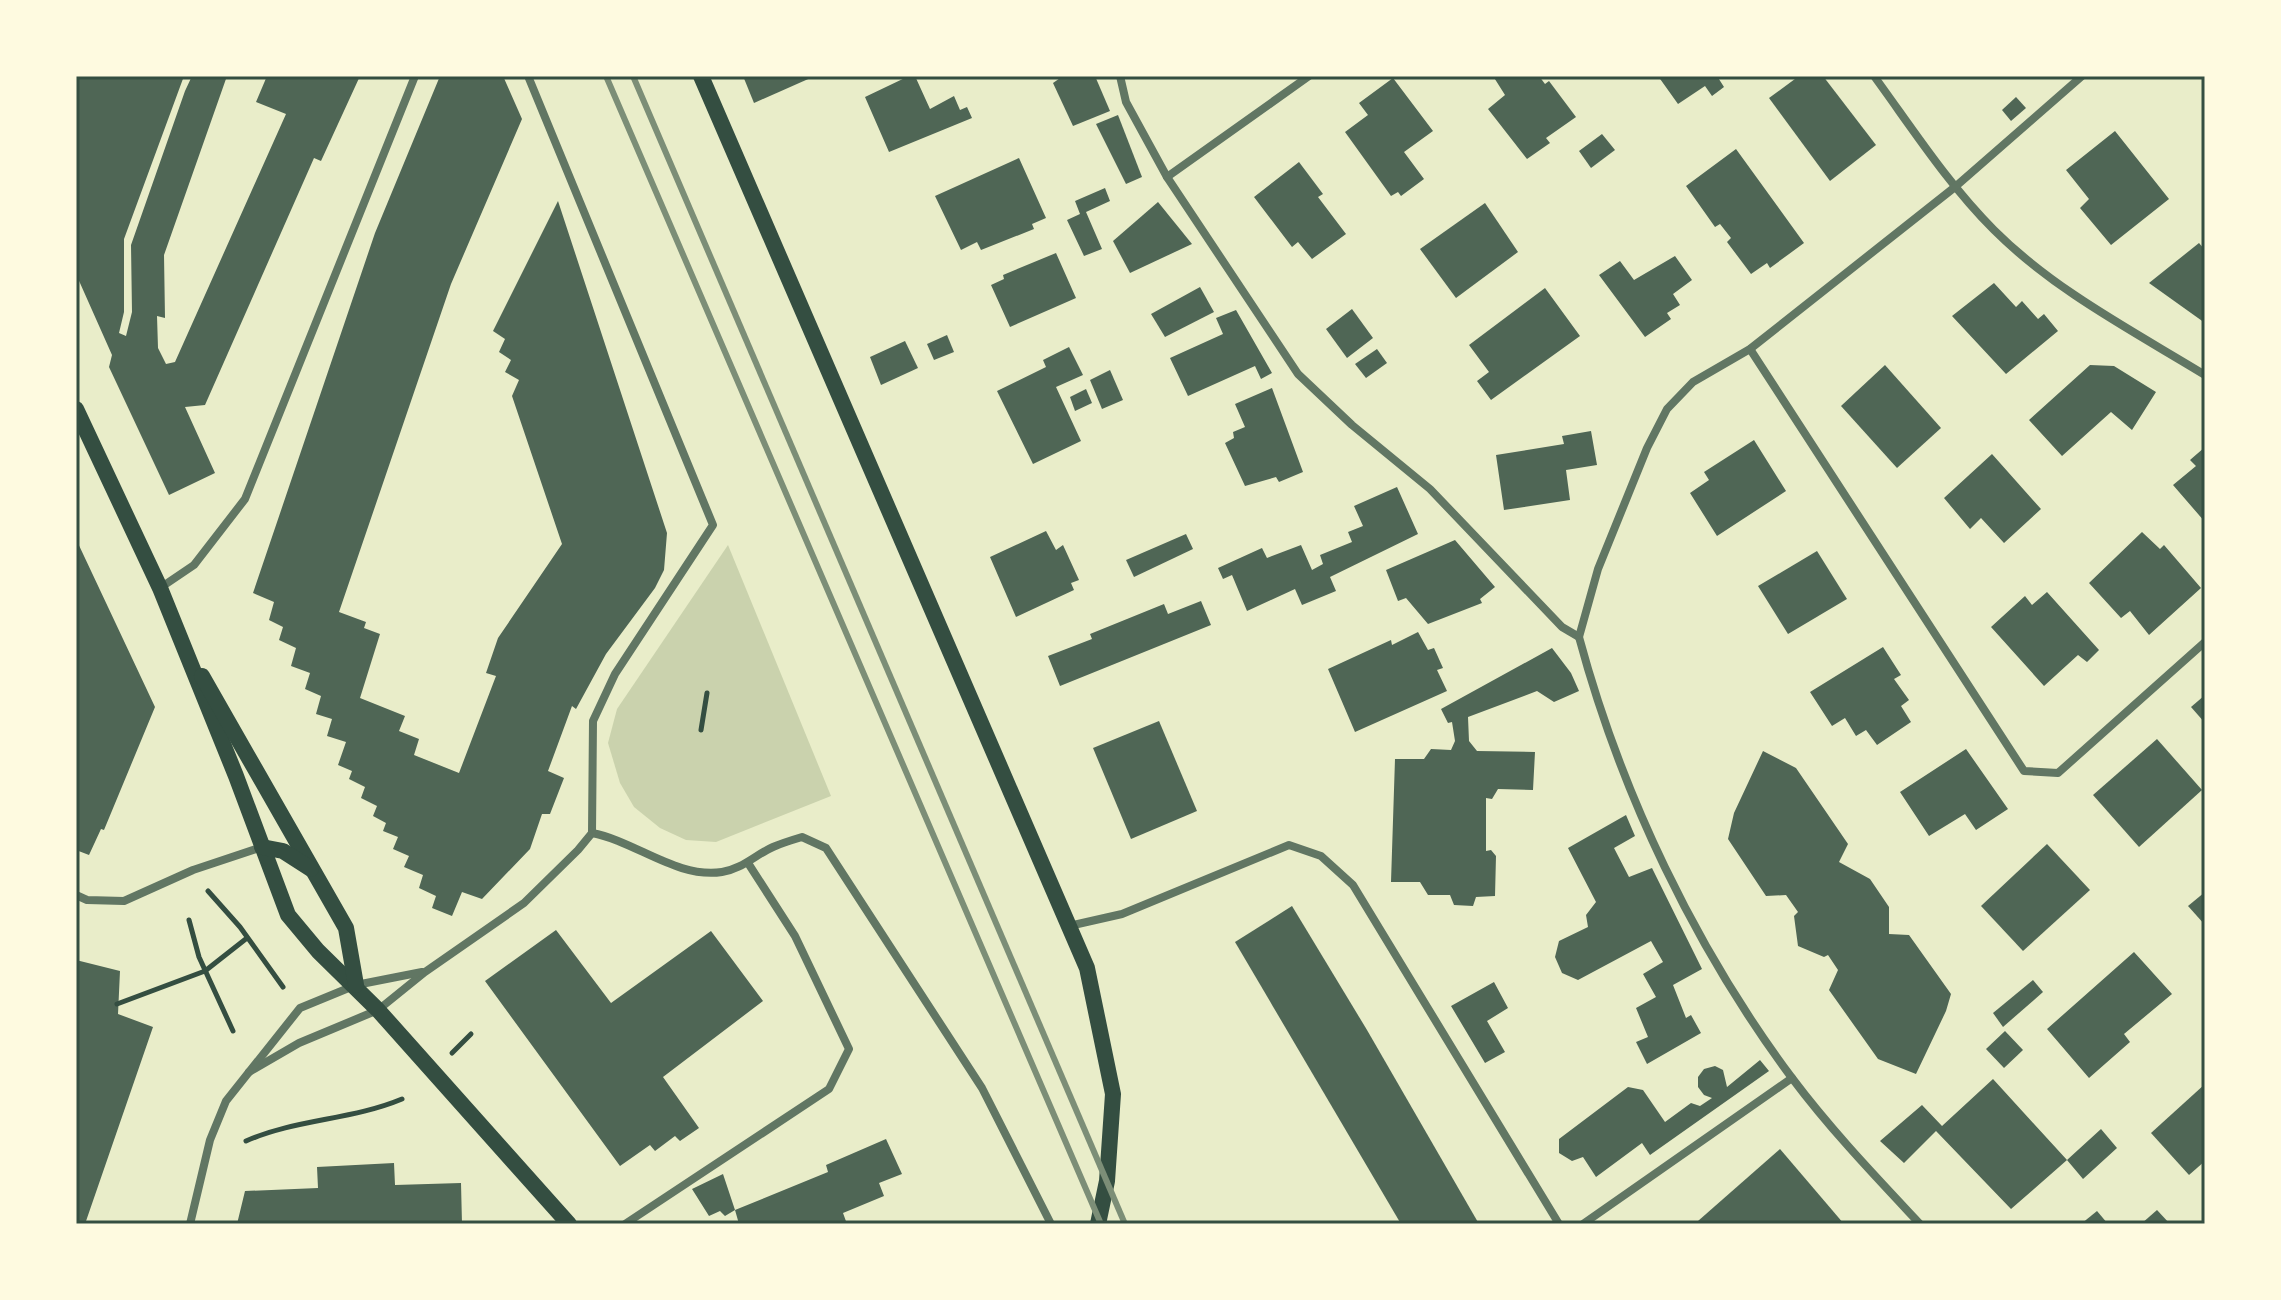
<svg xmlns="http://www.w3.org/2000/svg" width="2281" height="1300" font-family="Figtree,sans-serif">
<rect width="100%" height="100%" fill="#e9edc9"/>
<path fill="#cad2ad" d="M728,545L831,796L716,842L686,840L660,828L634,807L620,783L608,743L617,709Z"/>
<g fill="#4f6655">
<path d="M76,76H184L124,239V312L119,333L126,336L132,312L131,245L185,91L192,76H227L164,255L165,318L157,316L158,348L166,364L175,362L286,114L256,102L267,76H360L321,161L314,158L205,405L185,407L215,473L169,495L109,367L112,355L76,274Z"/>
<path d="M440,76H503L522,119L451,284L339,612L366,622L364,628L380,634L360,698L405,716L399,731L419,739L414,755L459,773L496,676L486,673L498,638L562,544L512,396L519,380L505,372L511,360L499,352L505,339L493,331L558,201L667,533L664,570L655,588L606,654L576,709L572,706L548,771L564,778L550,814H542L530,849L482,899L462,892L452,916L432,908L436,896L419,888L423,875L404,867L409,856L393,849L398,837L383,831L386,823L373,816L377,806L361,798L365,787L349,779L352,771L338,765L346,742L327,736L332,719L316,714L321,696L305,689L310,673L291,666L296,648L279,640L283,627L269,620L274,602L253,593L375,233Z"/>
<path d="M743,76H815L754,103Z"/>
<path d="M909,76H915L930,109L954,96L960,110L967,107L972,118L889,152L865,97Z"/>
<path d="M1063,76H1095L1110,111L1073,126L1053,83Z"/>
<path d="M1493,76H1539L1545,84L1549,81L1576,117L1546,138L1550,143L1527,159L1488,109L1505,95Z"/>
<path d="M1658,76H1717L1724,87L1712,96L1705,86L1678,104Z"/>
<path d="M1799,76H1823L1876,145L1830,181L1769,98Z"/>
<path d="M1393,78L1433,131L1404,152L1424,179L1401,196L1398,192L1391,196L1345,132L1368,115L1359,103Z"/>
<path d="M2016,97L2026,108L2011,121L2002,110Z"/>
<path d="M1118,115L1142,177L1126,184L1096,124Z"/>
<path d="M2115,131L2169,199L2111,245L2080,208L2089,199L2066,170Z"/>
<path d="M1602,134L1615,150L1591,168L1579,151Z"/>
<path d="M1736,149L1804,243L1770,268L1767,263L1751,274L1727,242L1731,238L1720,224L1715,227L1686,186Z"/>
<path d="M1019,158L1046,218L1032,224L1034,229L981,250L977,242L961,250L935,196Z"/>
<path d="M1299,162L1323,194L1318,197L1346,234L1312,259L1298,242L1292,247L1254,197Z"/>
<path d="M1105,188L1110,201L1086,212L1102,249L1084,256L1067,220L1080,214L1075,201Z"/>
<path d="M1158,202L1192,244L1130,273L1113,241Z"/>
<path d="M1485,203L1518,252L1456,298L1420,249Z"/>
<path d="M2199,243L2205,250V323L2149,283Z"/>
<path d="M1056,253L1076,298L1010,327L991,285L1004,279L1003,275Z"/>
<path d="M1675,256L1692,280L1673,294L1680,305L1667,313L1671,319L1645,337L1599,275L1620,261L1634,280Z"/>
<path d="M1994,283L2016,307L2022,301L2038,319L2044,314L2058,331L2006,374L1952,316Z"/>
<path d="M1200,287L1214,312L1165,337L1151,314Z"/>
<path d="M1545,288L1580,336L1491,400L1477,381L1489,372L1469,345Z"/>
<path d="M1352,309L1373,338L1347,358L1326,329Z"/>
<path d="M1236,310L1272,373L1261,379L1255,366L1188,396L1170,358L1223,334L1216,318Z"/>
<path d="M947,335L954,352L934,360L927,344Z"/>
<path d="M905,341L918,368L881,385L870,357Z"/>
<path d="M1069,347L1083,375L1056,387L1081,441L1033,464L997,391L1046,367L1043,360Z"/>
<path d="M1377,349L1387,363L1366,378L1355,364Z"/>
<path d="M1885,365L1941,428L1897,468L1841,406Z"/>
<path d="M2090,365L2114,366L2156,392L2132,430L2111,412L2062,456L2029,420Z"/>
<path d="M1110,370L1123,400L1102,409L1090,380Z"/>
<path d="M1272,388L1303,472L1279,482L1276,477L1245,486L1225,443L1234,438L1233,432L1245,427L1235,404Z"/>
<path d="M1086,389L1092,403L1075,411L1070,397Z"/>
<path d="M1591,431L1597,465L1566,470L1570,500L1504,510L1496,455L1564,444L1562,436Z"/>
<path d="M1754,440L1786,491L1717,536L1690,493L1709,480L1704,472Z"/>
<path d="M2205,447V522L2173,485L2196,466L2190,460Z"/>
<path d="M1992,454L2041,509L2004,543L1981,518L1970,529L1944,498Z"/>
<path d="M1397,487L1418,534L1330,577L1336,591L1302,605L1295,589L1247,611L1232,575L1223,579L1218,568L1262,548L1267,558L1301,545L1312,570L1323,564L1320,555L1352,542L1348,532L1363,526L1354,506Z"/>
<path d="M1046,531L1056,550L1063,545L1079,580L1071,583L1074,590L1016,617L990,557Z"/>
<path d="M2142,532L2160,549L2164,545L2201,588L2149,635L2130,611L2121,618L2089,583Z"/>
<path d="M1186,534L1193,549L1134,577L1126,560Z"/>
<path d="M76,539L155,707L104,830L101,829L89,855L76,850Z"/>
<path d="M1455,540L1495,587L1480,599L1482,603L1428,624L1406,598L1398,601L1386,570Z"/>
<path d="M1817,551L1847,599L1788,634L1758,586Z"/>
<path d="M2047,592L2099,650L2087,662L2078,655L2044,686L1991,627L2025,596L2032,605Z"/>
<path d="M1201,601L1211,625L1060,686L1048,656L1092,639L1090,634L1164,604L1168,614Z"/>
<path d="M1418,632L1428,650L1434,648L1443,668L1437,670L1447,691L1355,732L1328,669L1391,640L1392,645Z"/>
<path d="M1883,647L1901,675L1894,679L1909,700L1901,706L1911,722L1877,745L1866,730L1856,736L1845,718L1832,726L1810,692Z"/>
<path d="M1552,648L1571,673L1579,691L1554,702L1537,691L1468,717L1469,741L1477,751L1535,752L1533,790L1498,789L1492,799L1486,798V851L1491,850L1496,856L1495,896L1476,897L1473,906L1454,905L1450,895H1428L1420,882H1391L1395,759H1424L1431,749L1451,750L1455,741L1452,722L1448,723L1441,709Z"/>
<path d="M2205,695V723L2191,707Z"/>
<path d="M1159,721L1197,811L1131,839L1093,748Z"/>
<path d="M2157,739L2202,790L2139,847L2093,795Z"/>
<path d="M1966,749L2008,809L1976,830L1965,814L1929,836L1900,792Z"/>
<path d="M1763,751L1796,768L1848,844L1839,862L1870,879L1889,907V934L1909,935L1951,994L1946,1011L1916,1074L1878,1059L1829,990L1838,970L1828,955L1824,957L1798,946L1794,916L1798,912L1786,895L1766,896L1728,839L1734,813Z"/>
<path d="M1626,815L1635,836L1614,848L1629,877L1652,868L1702,969L1673,985L1686,1018L1691,1015L1701,1033L1647,1064L1636,1042L1648,1037L1636,1008L1656,997L1643,974L1663,962L1651,941L1578,980L1562,973L1555,957L1559,941L1588,927L1586,915L1596,902L1568,848Z"/>
<path d="M2047,844L2090,890L2023,951L1981,906Z"/>
<path d="M2205,892V925L2188,906Z"/>
<path d="M1292,906L1367,1030L1479,1224H1401L1235,942Z"/>
<path d="M556,930L611,1003L711,931L763,1001L663,1077L699,1128L680,1141L675,1136L655,1151L650,1145L620,1166L485,981Z"/>
<path d="M2134,952L2172,994L2124,1034L2130,1042L2089,1078L2047,1029Z"/>
<path d="M76,960L120,971L118,1014L153,1027L85,1224H76Z"/>
<path d="M2033,980L2043,992L2003,1027L1993,1013Z"/>
<path d="M1494,982L1508,1008L1487,1021L1505,1052L1485,1063L1451,1006Z"/>
<path d="M2005,1031L2023,1050L2004,1068L1986,1049Z"/>
<path d="M1760,1060L1769,1071L1650,1155L1642,1143L1596,1177L1583,1157L1572,1161L1559,1153V1139L1628,1087L1643,1090L1665,1122L1691,1103L1700,1106L1712,1098L1704,1095L1698,1087V1077L1704,1069L1715,1066L1723,1070L1727,1087Z"/>
<path d="M1993,1079L2067,1160L2101,1129L2117,1148L2083,1179L2067,1160L2011,1209L1936,1131L1904,1163L1880,1141L1922,1105L1942,1126Z"/>
<path d="M2205,1084V1161L2189,1175L2151,1133Z"/>
<path d="M886,1139L902,1174L879,1183L884,1196L843,1213L847,1224H739L735,1210L828,1172L826,1165Z"/>
<path d="M1780,1149L1844,1224H1700L1698,1221Z"/>
<path d="M394,1163L395,1185L461,1183L462,1224H237L245,1191L318,1188L317,1167Z"/>
<path d="M723,1174L735,1210L725,1216L720,1211L709,1216L692,1189Z"/>
<path d="M2157,1210L2170,1224H2141Z"/>
<path d="M2097,1211L2108,1224H2081Z"/>
</g>
<g fill="none" stroke-linecap="round" stroke-linejoin="round">
<g stroke="#344e41" stroke-width="5">
<path d="M701,730L707,693"/>
<path d="M208,891L240,927L283,987"/>
<path d="M189,920L199,957L233,1031"/>
<path d="M117,1004L205,971L247,938"/>
<path d="M452,1053L471,1034"/>
<path d="M246,1141C296,1119 352,1120 402,1099"/>
</g>
<g stroke="#617663" stroke-width="8">
<path d="M1120,76L1126,102L1167,177L1298,374L1352,425L1430,489L1562,627L1579,637C1621,793 1695,948 1792,1078C1831,1130 1876,1177 1920,1224"/>
<path d="M1874,76C1912,128 1948,184 1994,230C2054,290 2133,331 2205,375"/>
<path d="M1167,177L1309,76"/>
<path d="M1750,349L2024,771L2058,773L2205,642"/>
<path d="M160,588L194,565L245,499L415,76"/>
<path d="M1579,637L1598,569L1647,448L1667,409L1693,382L1750,349L1955,187L2082,76"/>
<path d="M592,833C635,841 677,879 722,872C742,869 755,855 773,847C782,843 792,840 802,837L826,848L982,1088L1051,1224"/>
<path d="M76,895L87,900L124,901L193,870L262,847"/>
<path d="M1069,926L1122,914L1289,845L1321,856L1353,885L1559,1224"/>
<path d="M249,1072L299,1043L378,1010L425,972L524,903L578,850L592,833L593,721L615,674L713,525L528,76"/>
<path d="M190,1224L210,1140L226,1101L300,1008L356,985L422,972"/>
<path d="M625,1224L829,1089L849,1049L795,936L748,863"/>
<path d="M1583,1224L1792,1078"/>
</g>
<g stroke="#344e41" stroke-width="16">
<path d="M701,76L1087,968L1113,1094L1107,1181L1098,1224"/>
<path d="M76,409L160,588L236,776L288,915L318,951L378,1010L569,1224"/>
<path d="M202,676L346,928L356,985"/>
<path d="M262,847L283,851L311,869"/>
</g>
<g stroke="#7c8e77" stroke-width="6">
<path d="M606,76L1101,1224"/>
<path d="M633,76L1125,1224"/>
</g>
</g>
<rect width="2281" height="1300" fill="none" stroke="#fefae0" stroke-width="156"/>
<rect x="78" y="78" width="2125" height="1144" fill="none" stroke="#344e41" stroke-width="3"/>
</svg>
